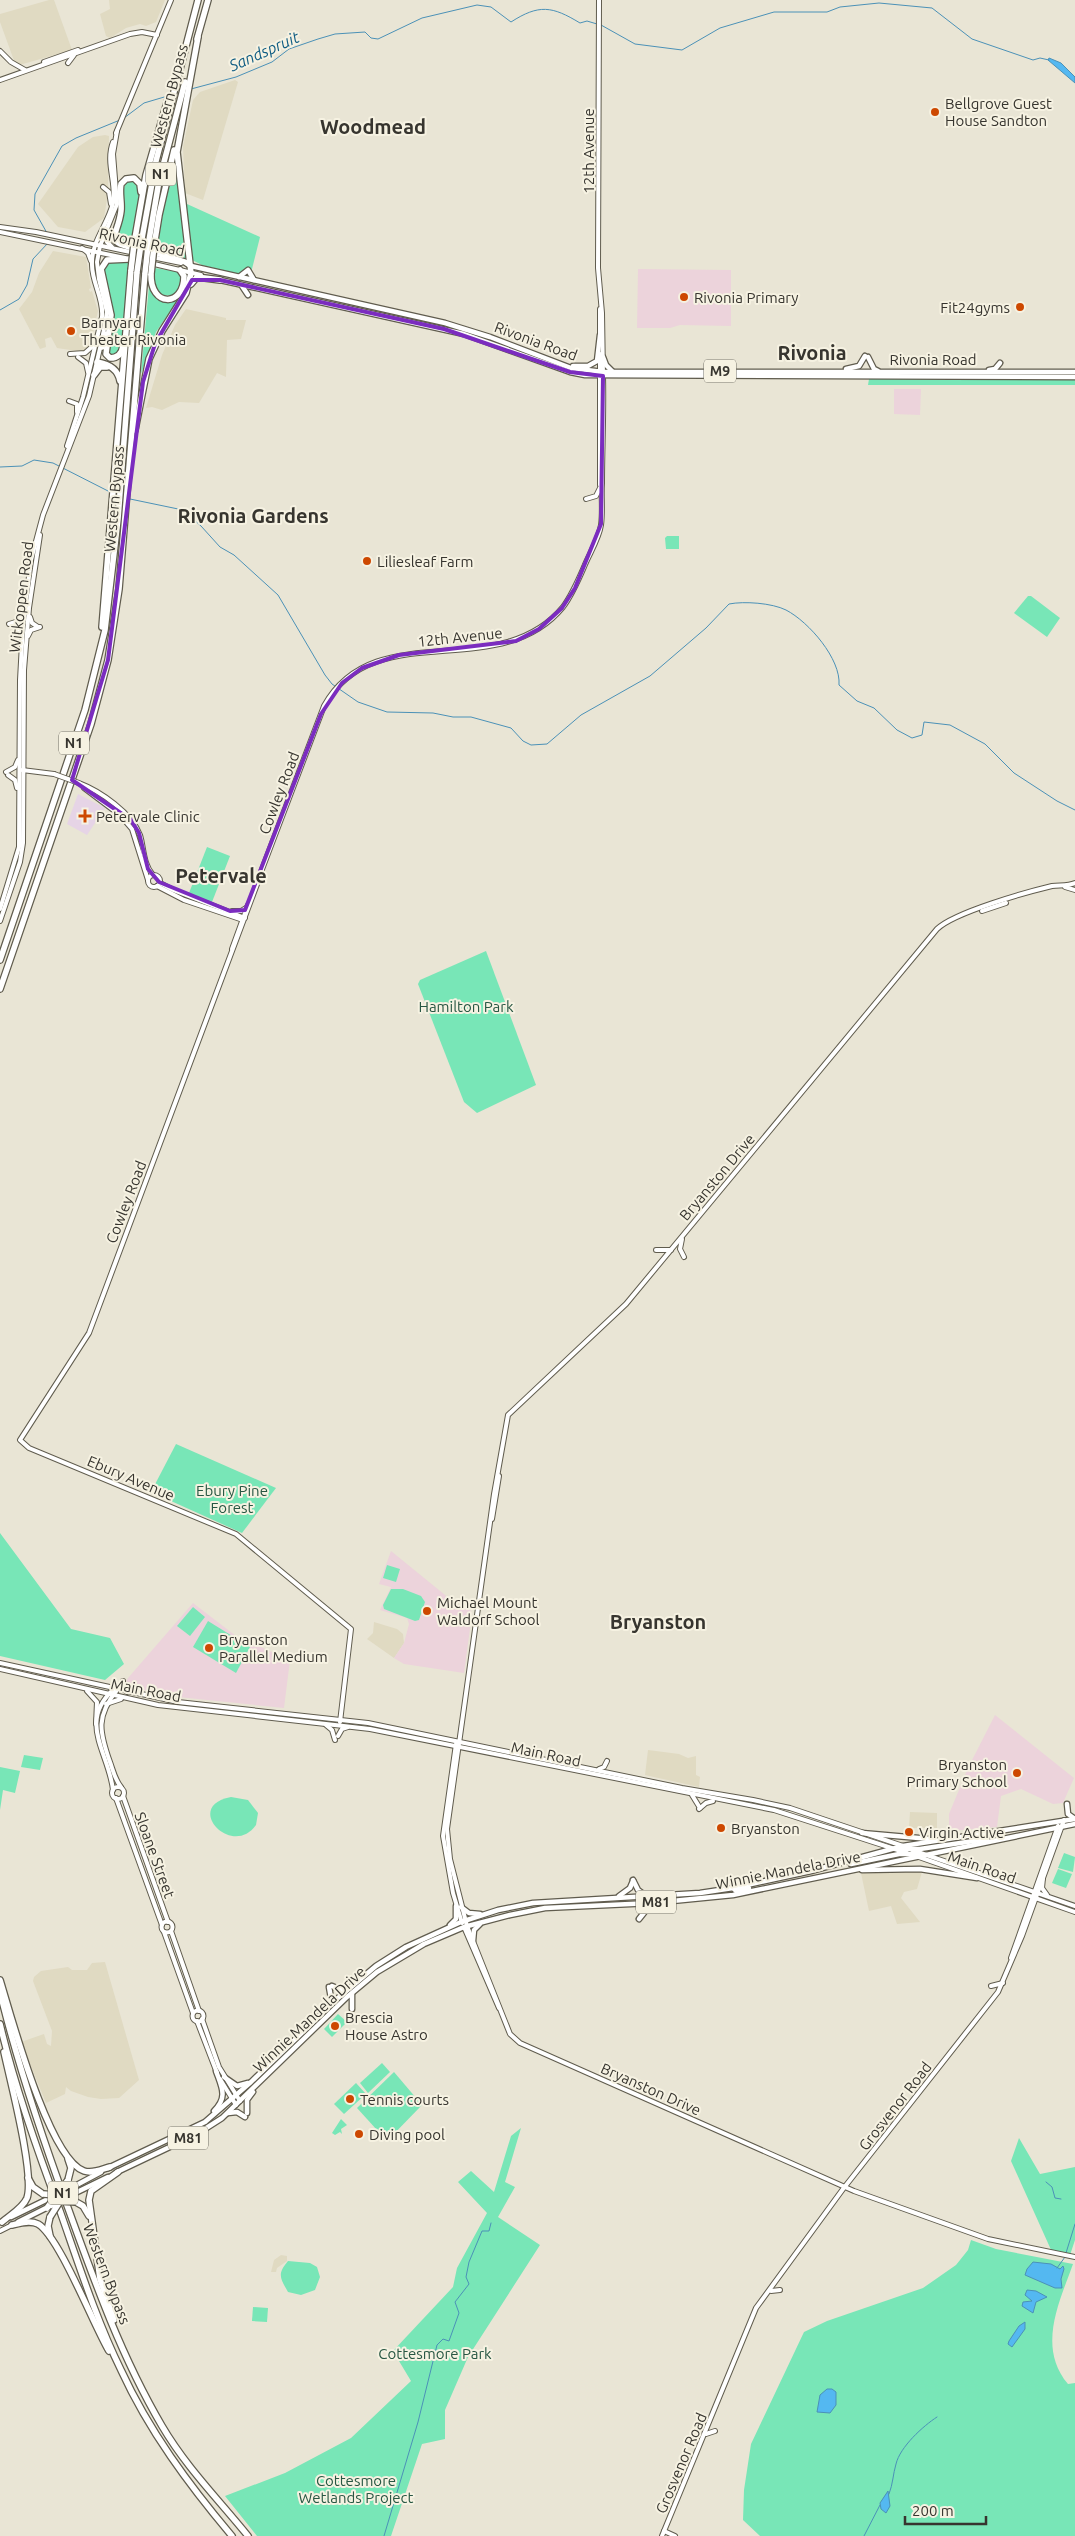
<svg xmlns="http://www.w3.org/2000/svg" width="1075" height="2536" font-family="Ubuntu,sans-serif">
<rect width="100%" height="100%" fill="#e9e5d5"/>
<g fill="#e0dac2">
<path d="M49,0H54L72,50L16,66L0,22V14Z"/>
<path d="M109,0H165L156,22L146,26L140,24L126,28L110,38L106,36L100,14L110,9Z"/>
<path d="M235,80L238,82L203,200L185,193L183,147L193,100L200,92Z"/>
<path d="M105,135L109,136L108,192L104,218L85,232L58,227L38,204L78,147L93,137Z"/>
<path d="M53,251L86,257L91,288L89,289L90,292L92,291L98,311L90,346L84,352L57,348L51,337L45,339L46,347L40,349L19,309L32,292L39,273Z"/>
<path d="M186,309L226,318V320H246L241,339L227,340L226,377L217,373L199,403L179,402L162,410L152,407L146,408L162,355L175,325Z"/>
<path d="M374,1622L397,1629L403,1634L404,1643L394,1658L367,1639L373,1633Z"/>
<path d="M648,1750L679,1754L688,1758L696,1756V1775L700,1777L699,1787L645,1775Z"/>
<path d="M910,1812L937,1813V1828H909Z"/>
<path d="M890,1870L922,1872L917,1889L904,1892L901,1898L920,1922L897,1924L891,1906L869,1911L861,1873Z"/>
<path d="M105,1962L139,2080L119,2098L101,2099L88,2097L71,2091L66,2087L65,2094L46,2103L21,2042L44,2034L47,2044L51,2046L52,2031L33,1981L34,1977L41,1971L68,1967L72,1970H87L92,1963Z"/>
<path d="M281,2255L287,2256V2261L277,2268L276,2272H271L274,2260Z"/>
</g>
<g fill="#ecd3db">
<path d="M638,269L731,270V326L680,325L670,328H637Z"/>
<path d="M894,389H921L920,415L894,414Z"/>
<path d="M391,1551L461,1608L470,1609L472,1614L464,1673L404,1664L394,1658L404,1643L409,1624L407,1618L380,1610L391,1587L379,1584Z"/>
<path d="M193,1603L236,1636L290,1660L284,1708L178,1697L124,1686L128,1678Z"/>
<path d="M995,1715L1074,1778L1063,1803L1053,1804L1021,1789L1001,1796L997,1827L949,1831V1814L968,1768Z"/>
</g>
<path fill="#e6d4e6" d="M78,794L105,808L87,835L67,824Z"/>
<g fill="#78e6b7">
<path d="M179,150L187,204L260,237L250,277L202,265L192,260Z"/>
<path d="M175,162L186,259L157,250L163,212Z"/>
<path d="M128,180H136L140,190L132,244C127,244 120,244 118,238C115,230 122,222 124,215C126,204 120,189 128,180Z"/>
<path d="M130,262L121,349L112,356L107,351L114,314L103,269L109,263Z"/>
<path d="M155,268L179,272C184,281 179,291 172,296L161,295L154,285Z"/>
<path d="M149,285L155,297L162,301L180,297L156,332L141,374Z"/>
<path d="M869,379L1075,380V385H868Z"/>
<path d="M667,536H679V549H666L665,538Z"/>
<path d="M1028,596H1031L1060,618L1047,637L1014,613Z"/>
<path d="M207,847L230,856L212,902L189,893Z"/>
<path d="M486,951L536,1085L477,1113L464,1102L418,984L420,980Z"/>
<path d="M176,1444L276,1488L242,1533L151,1492Z"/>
<path d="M0,1533L71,1629L110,1638L124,1664L105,1680L0,1656Z"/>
<path d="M387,1565L400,1569L396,1582L383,1578Z"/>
<path d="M391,1589H403L421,1596L425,1602L419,1620L415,1621L384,1609L383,1605Z"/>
<path d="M193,1607L205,1617L190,1636L177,1626Z"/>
<path d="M208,1621L250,1647L236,1673L193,1647Z"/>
<path d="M24,1755L43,1758L40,1770L21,1767Z"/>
<path d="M0,1767L20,1771L15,1793L3,1790L0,1810Z"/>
<path d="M231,1797L248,1800L258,1813L256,1825C232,1859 182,1806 231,1797Z"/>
<path d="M1064,1853L1075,1857L1073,1872L1058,1868Z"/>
<path d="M1058,1869L1072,1874L1066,1888L1052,1883Z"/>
<path d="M338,2014L347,2022L332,2037L324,2029Z"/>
<path d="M382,2063L390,2072L368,2093L360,2083Z"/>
<path d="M394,2072L422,2105L387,2141L357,2108Z"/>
<path d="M356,2083L366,2094L344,2114L334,2104Z"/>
<path d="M341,2119L347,2125L341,2129L342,2134L340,2132L335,2135L332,2133Z"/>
<path d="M521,2128L505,2182L515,2187L498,2217L540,2245L468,2357L445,2410V2439L422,2444L391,2536H257L225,2496L285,2473L351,2438L411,2381L393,2351L453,2287L457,2268L487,2213L458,2182L471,2171L494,2192L511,2136Z"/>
<path d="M1019,2138L1040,2174L1075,2167V2240L1070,2255L1052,2252L1011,2161Z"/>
<path d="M971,2240L996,2249L1073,2264C1059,2303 1037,2347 1068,2384L1075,2383V2536H760L743,2520L744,2490L751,2444L804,2332L827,2321L923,2288L956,2265L968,2250Z"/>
<path d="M288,2261L310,2263L317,2267L320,2277L315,2290L301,2295L288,2292C280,2278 277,2274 288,2261Z"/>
<path d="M253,2307L268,2308L267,2322L252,2321Z"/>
</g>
<g fill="#54b8f1" stroke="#4b91b7">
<path d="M1049,58L1061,63L1075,77V83L1048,60Z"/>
<path d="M1033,2262L1051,2264L1060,2269L1063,2266L1064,2269L1061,2279L1062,2288H1055L1025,2275L1027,2269Z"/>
<path d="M1027,2290L1036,2291L1047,2297L1036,2302L1033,2313L1022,2306L1023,2302L1032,2301L1025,2295Z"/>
<path d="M1025,2322V2329L1012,2347L1008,2344L1009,2341L1019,2326Z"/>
<path d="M827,2389H832L836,2392V2405L830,2413L817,2412L820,2395Z"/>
<path d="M888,2491L890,2506L886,2513L881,2509L880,2503Z"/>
</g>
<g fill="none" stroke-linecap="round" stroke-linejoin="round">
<g stroke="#4b91b7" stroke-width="1">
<path d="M601,25L635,44L682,50L720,28L774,12H827L840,7L879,3L932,8L972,39L1033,60L1040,58L1049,60"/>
<path d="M191,89L236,77L272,62L289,49L318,39L335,34L365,32L371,38L378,39L422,18L477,5L491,7L511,22C539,4 552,6 580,23L587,21L597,24"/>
<path d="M124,118L144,103L171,95"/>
<path d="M47,233L34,210L35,194L62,146L76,138L120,120"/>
<path d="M0,310L19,299L27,285L33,259L48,243"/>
<path d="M0,467L22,466L34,460L53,463L110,492"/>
<path d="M130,499L183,510L201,526L220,547L234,555L278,595L325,675L332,684L358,702L387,712L433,713L453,717H471L511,728L523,741L531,745L547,744L581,715L650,676L706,628L729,604C744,601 772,603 786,610C809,622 841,659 839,685L857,701L874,708L897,730L912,738L922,735L924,722L950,725L985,744L1014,773L1057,801L1075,810"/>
<path d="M1046,2182L1052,2187L1055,2198L1061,2199"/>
<path d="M1066,2253L1075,2224"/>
<path d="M1057,2268L1065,2257"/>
<path d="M889,2494C893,2484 893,2474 896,2464C900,2447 923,2426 937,2417"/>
<path d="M384,2536L418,2422L437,2345L443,2339L449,2341L459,2313L455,2302L469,2284L466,2277L469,2262L482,2231H489L491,2223"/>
<path d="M864,2536L880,2505"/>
</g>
<defs>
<g id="tertiary">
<path d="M0,51L11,62L25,70"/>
<path d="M44,62L78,50"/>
<path d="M68,63L74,55"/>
<path d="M0,80L130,34L142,32L157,35"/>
<path d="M600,485V376"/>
<path d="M586,499L596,496L600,488"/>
<path d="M22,770L54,774"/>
<path d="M79,783C100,791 132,813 140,835C144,848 143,864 153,875"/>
<path d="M84,788L120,815L132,829L148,880"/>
<path d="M262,871L89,1333L20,1440L29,1448L236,1534L351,1629L340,1722"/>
<path d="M261,872L324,706C375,614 499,685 563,607C572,595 578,581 584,567C589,554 599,539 601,525C603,511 601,497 602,483C602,448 604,412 603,376"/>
<circle cx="154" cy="881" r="6"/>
<path d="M160,883L173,890L245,918"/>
<path d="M157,886L184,900L243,920"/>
<path d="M232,911H241L246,908"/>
<path d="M232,949L248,905"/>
<path d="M117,1690C96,1716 99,1731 110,1762C113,1770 115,1780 121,1787"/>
<circle cx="118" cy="1793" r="6"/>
<path d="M113,1790C109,1753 77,1722 114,1689"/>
<path d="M123,1796L168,1922"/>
<path d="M116,1798L162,1925"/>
<circle cx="167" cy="1927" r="5.5"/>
<path d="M467,1926L510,2034L520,2043L854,2191L988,2239L1075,2257"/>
<path d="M464,1927L499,2008"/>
<path d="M171,1931L199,2011"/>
<path d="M164,1932L193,2013"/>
<path d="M1011,1958L1058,1826"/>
<path d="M991,1986L1003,1983"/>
<circle cx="198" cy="2016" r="5.5"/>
<path d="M202,2019L219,2067L240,2101"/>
<path d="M197,2021L217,2073"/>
<path d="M220,2079L236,2105"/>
<path d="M771,2291L780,2290"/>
<path d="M706,2434L715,2431"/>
<path d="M664,2531L675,2536"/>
<path d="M662,2536L756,2308L843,2189L998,1992L1022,1936L1064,1820"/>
</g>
<g id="secondary">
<path d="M599,0L598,268L602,313L603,375"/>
<path d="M116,133L171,0"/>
<path d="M103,187L109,192L111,204"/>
<path d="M0,227L36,232L135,253"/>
<path d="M0,232L125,258"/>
<path d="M106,234L107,242L112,247"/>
<path d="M82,248L88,253L91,261"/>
<path d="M152,257L181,263"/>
<path d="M137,260L201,275"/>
<path d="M600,309V337"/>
<path d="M103,335L107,312L99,279L97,262L100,246L117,204L113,154L117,131"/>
<path d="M70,354L85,353L94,345"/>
<path d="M78,357L86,363L88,372"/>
<path d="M600,374V354"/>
<path d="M69,401L77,404V412"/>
<path d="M67,446L83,397L102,317C104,299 92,283 92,265C91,241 108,225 113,203C117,183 105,163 113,142"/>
<path d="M30,617L32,623L38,627"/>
<path d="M9,624L19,621L23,615"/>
<path d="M13,625L21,633"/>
<path d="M28,636L31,630L40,627"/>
<path d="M6,772L15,767L18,760"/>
<path d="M8,775L15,780L17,788"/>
<path d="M1065,887L1075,890"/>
<path d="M0,909L19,847L20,680L23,625L31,560L43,515L89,396L101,344"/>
<path d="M982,911L1006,903"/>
<path d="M0,921L20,862L23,843L24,670L29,608L40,535"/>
<path d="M682,1239L680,1249L684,1257"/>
<path d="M656,1250H671"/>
<path d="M492,1519L499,1476"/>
<path d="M0,1663L178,1702L368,1723L682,1788L753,1800L790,1808L903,1846"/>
<path d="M0,1669L158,1705L370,1729L774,1810L907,1853"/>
<path d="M123,1681V1687L127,1692"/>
<path d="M87,1691L97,1702L96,1724"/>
<path d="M106,1704L121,1699"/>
<path d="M326,1725L332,1730L335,1740"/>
<path d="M338,1736L342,1729L348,1727"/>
<path d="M456,1744L443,1836L453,1893L462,1923"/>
<path d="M599,1769L604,1767L607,1761"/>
<path d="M692,1795L700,1808"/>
<path d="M699,1809L706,1803L713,1801"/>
<path d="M912,1850L1075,1906"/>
<path d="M919,1857L1075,1912"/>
<path d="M1043,1878L1042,1888L1047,1895"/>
<path d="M467,1926L450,1859L447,1829L494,1494L508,1415L626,1304L937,929C955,912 1027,892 1052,886C1060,885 1068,886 1075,883"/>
<path d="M0,2231L12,2225"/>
</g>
<g id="primary">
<path d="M191,266L445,323L490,337L571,368L603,372H1075"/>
<path d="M239,277L248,270L254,280"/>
<path d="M220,280L464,334L570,372L585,375L1075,377"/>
<path d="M242,286L248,295"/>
<path d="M603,357L606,365L613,372"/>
<path d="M868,357L874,369L878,371"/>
<path d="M573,366H588L597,361L600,335"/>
<path d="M846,369L859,366L865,356"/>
<path d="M989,370L995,369L1000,363"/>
<path d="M1067,1804L1068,1814L1075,1819"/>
<path d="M862,1833L930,1839"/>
<path d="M901,1849H920L987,1839"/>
<path d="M851,1864L899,1854H919"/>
<path d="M862,1870L920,1869L977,1878"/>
<path d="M633,1880L638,1890L645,1895"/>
<path d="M733,1888L736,1891L749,1888"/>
<path d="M619,1896L630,1888L633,1881"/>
<path d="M461,1907L469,1913L480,1914"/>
<path d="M639,1919L651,1904"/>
<path d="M450,1925L456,1919V1906"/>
<path d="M473,1941L474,1930L480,1924"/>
<path d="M332,1986L341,1990L348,1989"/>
<path d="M352,1994V2009"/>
<path d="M328,2006L331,1998L329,1987"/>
<path d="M224,2077L237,2086L248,2083"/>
<path d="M214,2111C228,2097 222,2088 216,2071"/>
<path d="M228,2113L237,2112L245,2117"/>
<path d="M247,2113V2100L253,2092"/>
<path d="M108,2168L205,2122L251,2082L338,1998L376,1966L406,1947L461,1922L498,1910L533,1903L700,1893L733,1888L811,1871L903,1846L1075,1819"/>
<path d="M117,2172L197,2134L222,2118L347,1997L377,1972L424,1944L464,1927L510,1915L545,1908L652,1903L733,1895L1075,1824"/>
<path d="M71,2188L101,2172"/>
<path d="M71,2195L108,2177"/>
<path d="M11,2217L50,2198"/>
<path d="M18,2222L50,2206"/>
</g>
<g id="motorway">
<path d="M197,39L208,0"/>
<path d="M134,244L146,175L168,99"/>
<path d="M141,244L156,161L198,0"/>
<path d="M148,246L159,181L185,82"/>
<path d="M154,246L159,215L174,150"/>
<path d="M138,249C101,242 118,237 121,211C122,202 119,193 121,184L126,179L134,178L140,184L141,192"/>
<path d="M150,251L185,262L191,266"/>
<path d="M151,274C150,307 184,308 184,276L180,270"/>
<path d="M191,284L197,277L220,280"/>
<path d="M123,346C122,353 118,358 110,358L106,354L111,315L101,269L107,260L129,259"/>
<path d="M102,347L104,334"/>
<path d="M97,362C109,364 118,369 120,381"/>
<path d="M94,375L100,367H107"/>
<path d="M135,430L149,359L162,331L186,293L191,273L177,152L198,37"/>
<path d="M102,627L131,270"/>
<path d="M0,960L85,710L105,630L118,519L137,272"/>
<path d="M0,989L91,724L108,660L119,589L145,273"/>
<path d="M0,1980C11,2016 49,2159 84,2171C93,2174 102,2169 110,2167"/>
<path d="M0,1992C18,2066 42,2137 68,2208C95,2283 122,2358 162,2426C186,2467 219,2500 248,2536"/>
<path d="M0,2024C15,2088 37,2150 60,2211C79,2265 96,2319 121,2370C149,2431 189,2485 232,2536"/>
<path d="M28,2178L33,2187L43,2194"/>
<path d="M68,2180L71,2168L68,2159"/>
<path d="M76,2202L83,2206L89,2216"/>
<path d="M2,2222C10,2215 23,2208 27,2198C35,2175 10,2080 4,2052"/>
<path d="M12,2225C20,2223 30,2220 38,2224C59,2236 94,2326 109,2351"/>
<path d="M50,2236L48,2226L50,2217"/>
<path d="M114,2320L100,2279L89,2200L91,2191L118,2172"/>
</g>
</defs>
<use href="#tertiary" stroke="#605c4e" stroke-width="6"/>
<use href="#secondary" stroke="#605c4e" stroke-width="6"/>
<use href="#primary" stroke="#605c4e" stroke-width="7"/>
<use href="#motorway" stroke="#605c4e" stroke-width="8"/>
<use href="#tertiary" stroke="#fff" stroke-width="4"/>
<use href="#secondary" stroke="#fff" stroke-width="4"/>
<use href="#primary" stroke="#fff" stroke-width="4.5"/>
<use href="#motorway" stroke="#fff" stroke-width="5.5"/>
<defs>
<path id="tertiary-bridge" d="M54,774L79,783"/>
<g id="primary-bridge">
<path d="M50,2198L71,2188"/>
<path d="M51,2206L71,2195"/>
</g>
<g id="motorway-bridge">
<path d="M131,270L134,244"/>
<path d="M137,272L141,244"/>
<path d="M145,273L148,246"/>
<path d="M151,274L154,246"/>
<path d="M43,2194L58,2195"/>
<path d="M58,2201L76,2202"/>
<path d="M47,2208L68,2180"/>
<path d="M50,2217L64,2195"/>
</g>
</defs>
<use href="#tertiary-bridge" stroke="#605c4e" stroke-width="6" stroke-linecap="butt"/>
<use href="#primary-bridge" stroke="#605c4e" stroke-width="7" stroke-linecap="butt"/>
<use href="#motorway-bridge" stroke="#605c4e" stroke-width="8" stroke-linecap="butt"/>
<use href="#tertiary-bridge" stroke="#fff" stroke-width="4"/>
<use href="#primary-bridge" stroke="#fff" stroke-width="4.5"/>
<use href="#motorway-bridge" stroke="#fff" stroke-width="5.5"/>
</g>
<path fill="none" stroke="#7b2cbf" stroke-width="4" stroke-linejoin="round" d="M192,280H220L444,329L570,372L603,376L601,524L575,588L562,608L539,629L516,641L399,655L362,668L342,683L321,714L245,910L230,911L159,882L148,869L139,833L131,820L72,780L108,660L143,382L155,344Z"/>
<g fill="#cd4800" stroke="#f6f2e2" stroke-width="2">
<circle cx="935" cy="112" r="5"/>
<circle cx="684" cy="297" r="5"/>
<circle cx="1020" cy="307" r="5"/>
<circle cx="71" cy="331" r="5"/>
<circle cx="367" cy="561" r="5"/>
<path d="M82.5 808.5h5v5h5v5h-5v5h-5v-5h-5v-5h5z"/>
<circle cx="427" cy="1611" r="5"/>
<circle cx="209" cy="1648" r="5"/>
<circle cx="1017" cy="1773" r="5"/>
<circle cx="721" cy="1828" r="5"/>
<circle cx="909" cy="1832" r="5"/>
<circle cx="335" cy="2026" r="5"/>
<circle cx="350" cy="2099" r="5"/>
<circle cx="359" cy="2134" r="5"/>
</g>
<g text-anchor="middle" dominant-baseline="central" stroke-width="4" stroke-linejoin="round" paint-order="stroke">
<g fill="#f6f2e2" stroke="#706e65" stroke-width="1">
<rect x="146" y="162.5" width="30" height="23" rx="4"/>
<rect x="704" y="359.5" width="32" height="23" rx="4"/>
<rect x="59" y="731.5" width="30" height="23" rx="4"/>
<rect x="636" y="1890.5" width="40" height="23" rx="4"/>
<rect x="168" y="2126.5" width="40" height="23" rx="4"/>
<rect x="48" y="2181.5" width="30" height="23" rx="4"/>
</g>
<g font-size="14" font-weight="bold" fill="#37352f">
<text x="161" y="174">N1</text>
<text x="720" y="371">M9</text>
<text x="74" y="743">N1</text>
<text x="656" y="1902">M81</text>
<text x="188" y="2138">M81</text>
<text x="63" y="2193">N1</text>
</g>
<g font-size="15" fill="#37352f" stroke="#f6f2e2">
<text transform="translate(169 96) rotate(-75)">Western Bypass</text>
<text transform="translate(588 151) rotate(-90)">12th Avenue</text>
<text transform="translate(142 242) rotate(12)">Rivonia Road</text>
<text transform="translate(536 341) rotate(20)">Rivonia Road</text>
<text x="933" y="359">Rivonia Road</text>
<text transform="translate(114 499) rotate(-85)">Western Bypass</text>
<text transform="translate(21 597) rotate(-83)">Witkoppen Road</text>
<text transform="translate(460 637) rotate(-6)">12th Avenue</text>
<text transform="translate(279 793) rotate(-69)">Cowley Road</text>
<text transform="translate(717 1177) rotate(-50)">Bryanston Drive</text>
<text transform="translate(126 1202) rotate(-69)">Cowley Road</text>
<text transform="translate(131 1478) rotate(23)">Ebury Avenue</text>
<text transform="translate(146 1690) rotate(11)">Main Road</text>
<text transform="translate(546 1754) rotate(12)">Main Road</text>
<text transform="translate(155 1855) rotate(70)">Sloane Street</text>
<text transform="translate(982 1867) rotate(19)">Main Road</text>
<text transform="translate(788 1870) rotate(-11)">Winnie Mandela Drive</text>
<text transform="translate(309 2019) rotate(-43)">Winnie Mandela Drive</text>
<text transform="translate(651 2089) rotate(24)">Bryanston Drive</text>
<text transform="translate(895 2106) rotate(-52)">Grosvenor Road</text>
<text transform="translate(107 2274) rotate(69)">Western Bypass</text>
<text transform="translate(681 2463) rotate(-67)">Grosvenor Road</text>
</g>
<g font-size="15" fill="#37352f" stroke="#f6f2e2" text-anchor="start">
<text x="945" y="103">Bellgrove Guest<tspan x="945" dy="17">House Sandton</tspan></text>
<text x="694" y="297">Rivonia Primary</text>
<text x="1010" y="307" text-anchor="end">Fit24gyms</text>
<text x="81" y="322">Barnyard<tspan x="81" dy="17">Theater Rivonia</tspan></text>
<text x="377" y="561">Liliesleaf Farm</text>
<text x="96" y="816">Petervale Clinic</text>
<text x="437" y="1602">Michael Mount<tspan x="437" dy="17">Waldorf School</tspan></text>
<text x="219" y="1639">Bryanston<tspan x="219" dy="17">Parallel Medium</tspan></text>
<text x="1007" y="1764" text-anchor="end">Bryanston<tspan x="1007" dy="17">Primary School</tspan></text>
<text x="731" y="1828">Bryanston</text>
<text x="919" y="1832">Virgin Active</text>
<text x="345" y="2017">Brescia<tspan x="345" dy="17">House Astro</tspan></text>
<text x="360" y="2099">Tennis courts</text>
<text x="369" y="2134">Diving pool</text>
</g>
<g font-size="15" fill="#285743" stroke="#f6f2e2">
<text x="466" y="1006">Hamilton Park</text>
<text x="232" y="1490">Ebury Pine<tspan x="232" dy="17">Forest</tspan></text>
<text x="435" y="2353">Cottesmore Park</text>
<text x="356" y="2480">Cottesmore<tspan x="356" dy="17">Wetlands Project</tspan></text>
</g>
<g font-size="16" font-style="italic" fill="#105d83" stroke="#f6f2e2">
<text transform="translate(264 51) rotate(-24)">Sandspruit</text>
</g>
<g font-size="20" font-weight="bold" fill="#37352f" stroke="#f6f2e2">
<text x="373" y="126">Woodmead</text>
<text x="812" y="352">Rivonia</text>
<text x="253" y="515">Rivonia Gardens</text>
<text x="221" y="875">Petervale</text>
<text x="658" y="1621">Bryanston</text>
</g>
</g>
<path d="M905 2516v8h81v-8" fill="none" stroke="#37352f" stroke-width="2.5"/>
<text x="912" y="2516" font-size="15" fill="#37352f" stroke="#f6f2e2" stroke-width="4" paint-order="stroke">200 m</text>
</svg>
